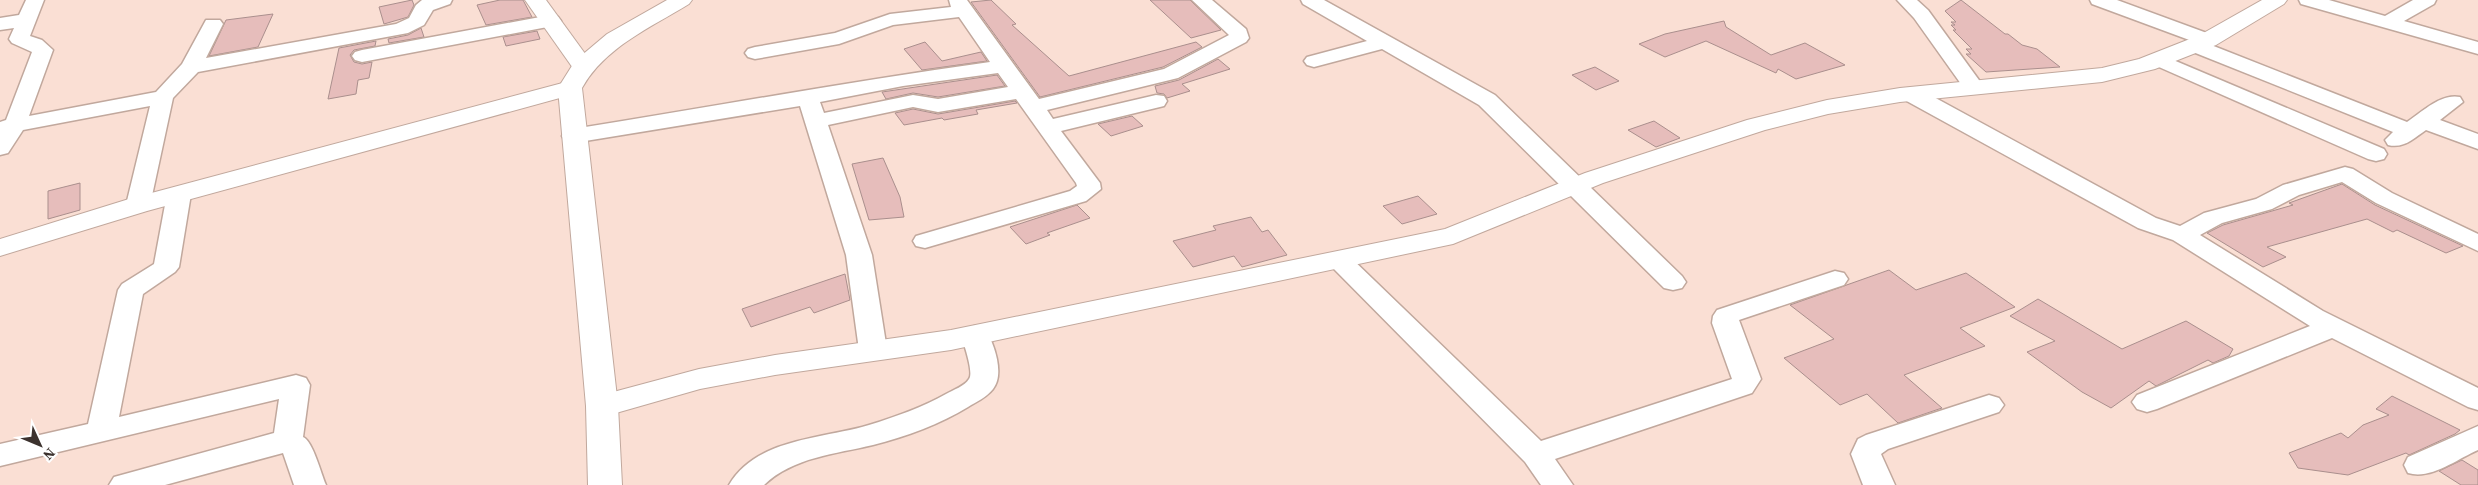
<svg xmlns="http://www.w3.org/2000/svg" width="2478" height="485" font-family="'Source Serif 4',serif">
<rect width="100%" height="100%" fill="#fadfd4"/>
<g fill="#e6bdbb" stroke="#aa8f8d">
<path d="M412,0L414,5L408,17L384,24L379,7Z"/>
<path d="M500,0H523L532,17L486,25L477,5Z"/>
<path d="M991,0L1016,24L1012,25L1069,76L1196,42L1202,47L1163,67L1040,97L971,2Z"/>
<path d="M1150,0H1190L1221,30L1191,38Z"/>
<path d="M1961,0L2005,34H2008L2022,45L2037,49L2060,67L1986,72L1966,54H1971L1966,49H1972L1953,30H1956L1951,25H1955L1951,22H1956L1945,11Z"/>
<path d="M273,14L258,47L209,56L226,20Z"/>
<path d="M1724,21L1726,27L1771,55L1805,43L1845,65L1796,79L1778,69L1776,73L1706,41L1665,57L1639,44L1665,34Z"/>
<path d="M421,28L424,37L389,43L388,39L408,35Z"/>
<path d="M537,31L540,39L506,46L503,37Z"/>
<path d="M376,41L375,46L354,50L350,55L354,62L362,64L372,62L369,78L358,80L356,94L328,99L339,48Z"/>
<path d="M925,42L942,61L981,52L987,61L922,70L904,49Z"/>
<path d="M1218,59L1230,69L1182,84L1190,91L1167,98L1164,94L1157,93L1155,86L1179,80Z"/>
<path d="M1595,67L1619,81L1596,90L1572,75Z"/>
<path d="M997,75L1005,86L938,97L913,93L886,99L882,92Z"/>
<path d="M1015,101L1017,103L976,110L978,114L944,120L942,118L904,125L895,113L913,109L938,114Z"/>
<path d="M1132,116L1143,126L1111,136L1098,124Z"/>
<path d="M1654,121L1680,138L1656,147L1628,130Z"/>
<path d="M883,158L900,197L904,217L869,220L852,164Z"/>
<path d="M80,183V210L48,219V191Z"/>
<path d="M2342,184L2375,205L2463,246L2446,253L2397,230L2393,232L2367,219L2267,247L2286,257L2263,267L2207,233L2223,225L2293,205L2289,203Z"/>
<path d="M1418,196L1437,214L1402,224L1383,206Z"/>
<path d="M1077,205L1090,218L1047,233L1050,235L1026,244L1010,227Z"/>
<path d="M1251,217L1262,232L1268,230L1287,255L1242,267L1234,256L1193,267L1173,241L1216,230L1213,226Z"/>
<path d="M1889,270L1916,290L1966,273L2015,307L1960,328L1985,346L1904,375L1942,408L1898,423L1867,394L1840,405L1784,358L1834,339L1790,305Z"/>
<path d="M845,274L850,300L814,313L810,307L751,327L742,309Z"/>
<path d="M2038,299L2122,349L2186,321L2233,349L2229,356L2213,363L2208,360L2156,386L2149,381L2111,408L2082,392L2027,352L2055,341L2010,316Z"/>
<path d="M2392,396L2460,430L2455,434L2409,455L2406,453L2348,475L2298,468L2289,453L2341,433L2348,438L2363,425L2389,415L2376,409Z"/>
<path d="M2462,460L2478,470V485H2461L2439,471Z"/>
</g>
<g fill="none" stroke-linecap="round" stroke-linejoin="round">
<defs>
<g id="minor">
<path d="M26,0H44L30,36L42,40L53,50L29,116L156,92L182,64L206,20H220L223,24L206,58L396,24L409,18L416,5L422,0H452L450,4L433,10L424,25L408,33L198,72L173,98L150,205L147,210L138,212L129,210L126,205L150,106L23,130L8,153L0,155V122L6,120L32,52L12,43L9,39L14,28L0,30V18L19,15Z"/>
<path d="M949,0H967L1039,99L1164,69L1229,35L1192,0H1212L1246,29L1249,38L1246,42L1178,78L1047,110L1053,119L1156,95L1164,96L1167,101L1164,106L1061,131L1100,183L1101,189L1086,201L925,248L916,246L913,241L916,236L1070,191L1077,186L1076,183L1016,99L938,112L913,107L828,125L872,255L887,350L883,356L873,359L863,356L859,350L846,255L800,106L573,143L565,141L562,136L565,131L573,129C712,107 851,81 990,62L959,17L893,25L839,44L755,59L748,57L745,53L748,49L755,47L835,33L890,14L951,7ZM998,73L1008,87L938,99L913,95L824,113L820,102L903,86Z"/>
<path d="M1301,0H1324L1495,95L1682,276L1686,282L1682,288L1673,290L1664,288L1479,105L1382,49L1314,67L1307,65L1304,61L1307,57L1367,41L1303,4Z"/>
<path d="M1897,0H1917L1928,10L1984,87L1980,91L1973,93L1966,91L1914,18Z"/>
<path d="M2090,0H2117L2215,36L2218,40L2211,45L2407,122C2422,112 2441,93 2460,97L2463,102L2440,120L2478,134V149L2426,130C2414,138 2404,149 2388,145L2385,140L2393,132L2188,50L2185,46L2192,41L2092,4Z"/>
<path d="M2299,0H2329L2385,16L2413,0H2436L2434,4L2404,21L2478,42V54L2301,4Z"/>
<path d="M551,15L558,17L561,21L558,25L362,62L355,60L352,56L355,52L362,50Z"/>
<path d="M2159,54L2384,149L2387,154L2384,159L2376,161L2368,159L2152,64L2149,60L2152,56Z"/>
<path d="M1911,88L1919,89L2156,218L2180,226L2204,213L2256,199L2283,185L2345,167L2353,169L2392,193L2478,234V251L2376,203L2342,182L2299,195L2272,209L2222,223L2200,235L2323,311L2478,388V410L2468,407L2332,338L2157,409L2147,412L2137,409L2132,402L2137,395L2310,326L2173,240L2138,228L1903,99L1900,94L1903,89Z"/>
<path d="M179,187L187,189L191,194L179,267L175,272L143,294L119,417L296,375L306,378L310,385L303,437C313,441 321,474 326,485H294L283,453L165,485H109L114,477L274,433L279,399L0,466V444L88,424L118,290L122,284L154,264L167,194L171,189Z"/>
<path d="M1339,252L1348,255L1541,441L1732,379L1712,323L1713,316L1717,310L1835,271L1844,273L1848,279L1844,285L1739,320L1761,379L1752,393L1555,459L1573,485H1541L1525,462L1330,265L1326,260L1330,255Z"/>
<path d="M975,326L985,329C994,343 1005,374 993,389C987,397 976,402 968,407C940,424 905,437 873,445C836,454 793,457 764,485H729C756,438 823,439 869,425C895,417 923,407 946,394C953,390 965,386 969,379C974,373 964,344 961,335L965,329Z"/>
<path d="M1989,395L1999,398L2004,405L1999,412L1888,449L1881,454L1895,485H1863L1851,454L1858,439L1866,435Z"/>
<path d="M2478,426V450C2457,459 2431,480 2408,473L2404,465L2408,457Z"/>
</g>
<g id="tertiary">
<path d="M525,0H546L594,66L591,71L583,73L575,71Z"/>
<path d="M2262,0H2287L2284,4L2216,45L2155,69L2102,82L1900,102L1828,114L1765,130L1603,183L1453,244L951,350L775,375L700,389L602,417L591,414L586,406L591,398L699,369L775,355L951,330L1445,229L1585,173L1747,120L1827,100L1900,88L2102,68L2139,59L2200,35Z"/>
<path d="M570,81L578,83L582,88L578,93L147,211L0,256V239L129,199Z"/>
</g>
<path id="secondary" d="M667,0H692L689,4C650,28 605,47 582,88L618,406L622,485H588L586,406L558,88L575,61L607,34Z"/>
</defs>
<use href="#minor" stroke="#c1a89d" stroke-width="3"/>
<use href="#tertiary" stroke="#c1a89d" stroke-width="2"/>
<use href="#secondary" stroke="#c1a89d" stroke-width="2"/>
<use href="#minor" fill="#fff" fill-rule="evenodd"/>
<use href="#tertiary" fill="#fff" fill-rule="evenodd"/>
<use href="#secondary" fill="#fff" fill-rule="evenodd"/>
</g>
<g transform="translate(40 445) rotate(134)" stroke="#ffffff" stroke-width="4" paint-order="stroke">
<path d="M0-4L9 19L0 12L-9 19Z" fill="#3c322e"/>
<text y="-8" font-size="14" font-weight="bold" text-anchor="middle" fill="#3c322e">N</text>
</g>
</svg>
